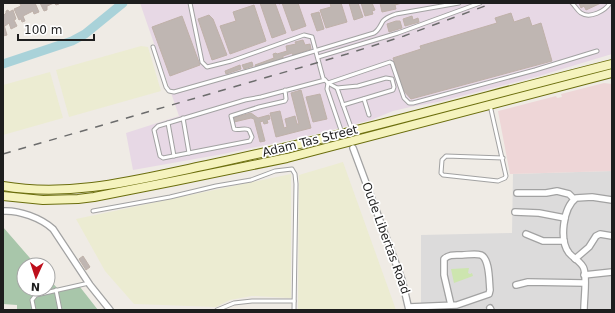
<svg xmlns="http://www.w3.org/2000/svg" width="615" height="313" font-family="'DejaVu Sans',sans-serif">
<rect width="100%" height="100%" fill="#efebe5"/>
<path fill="#dcdbdb" d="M612,171V310H421V235L512,233L513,174Z"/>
<path fill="#eed6d7" d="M604,83L612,84V171L510,174L498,111L556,96L557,98L562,97L561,94Z"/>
<path fill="#e7d8e5" d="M140,3H612V54L539,76L438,102L415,106L393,111L371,120L304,137L223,154L133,170L126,133L179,116Z"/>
<g fill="#ececd2">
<path d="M141,46L148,47L161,91L69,117L56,70Z"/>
<path d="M50,72L63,118L3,135V85Z"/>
<path d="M343,162L396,310L298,309L299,175Z"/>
<path d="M291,174V298L252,296L230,300L216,307L134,304L105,271L76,219Z"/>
</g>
<path fill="#cde5af" d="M469,268L468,273L470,274L472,273L473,276L454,283L451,269Z"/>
<path fill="#a8c6aa" d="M3,227L36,265H24V289H48V278L58,289L80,287L98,310H17V305L3,304Z"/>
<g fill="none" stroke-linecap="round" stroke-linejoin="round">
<path stroke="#a9d2d9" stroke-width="9" d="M3,64L72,41L85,34L123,3"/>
</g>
<g fill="#bfb6b2" stroke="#bfb1a9">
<path d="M24,3H35L39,12L34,14L33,11L23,16L25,21L22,22L21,19L19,20L14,9L21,6L20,4Z"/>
<path d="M40,3H59V4L56,5L54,3L47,6V10L44,11Z"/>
<path d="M260,3H275L286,33L272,38Z"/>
<path d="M279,3H298L306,26L292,31L282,3L279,4Z"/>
<path d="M330,3H341L347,22L326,28L320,10L331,7Z"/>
<path d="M349,3H358L363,17L354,20Z"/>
<path d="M361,3H372L375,10L372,11L373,14L365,16Z"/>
<path d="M380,3H402L395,5L396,9L382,12Z"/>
<path d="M579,3H601L586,10L584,6L581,8Z"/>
<path d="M254,5L266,41L230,54L220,26L236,21L233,12Z"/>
<path d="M8,10L9,12L13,10L16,19L14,20L17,26L11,29L9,23L5,26L4,25L7,35L3,36V16L6,13V11Z"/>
<path d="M319,12L324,29L317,31L311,14Z"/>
<path d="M511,13L514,22L529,17L532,26L541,23L552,61L411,99L403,90L393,58L421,49L420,46L497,23L495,18Z"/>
<path d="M209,15L213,19L227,55L212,60L198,19Z"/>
<path d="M182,16L200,65L170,76L152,27Z"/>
<path d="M412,16L413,20L418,18L419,22L405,26L403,19Z"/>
<path d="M396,21H400L402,28L389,32L387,24Z"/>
<path d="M303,40L305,45L310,44L311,49L293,55L292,53L283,56V58L256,67L255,65L274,58L273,54L276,53L277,54L287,51L286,46L296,44L295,42Z"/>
<path d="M252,62L253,66L244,69L242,65Z"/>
<path d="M240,65L241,69L226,74L225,71Z"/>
<path d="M301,90L311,128L276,137L270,113L280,111L284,128L287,127L285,119L295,116L297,124H299L291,93Z"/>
<path d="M320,94L327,119L313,122L306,97Z"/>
<path d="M251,113L258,118L269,115L270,119L267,120L268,123L264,124L263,121L260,122L265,141L260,142L254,119L251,118L234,122L233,118Z"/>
<path d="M83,256L90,267L86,270L79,259Z"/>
</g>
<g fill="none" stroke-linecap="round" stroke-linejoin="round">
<defs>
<g id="service">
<path d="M190,3L202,62L207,67L231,61L304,35L312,37L323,78L328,83L337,88L358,86L386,78L392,79L394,87L393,90L343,105"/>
<path d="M572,3C575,6 578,11 581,13C590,19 605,11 610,3"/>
<path d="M153,47L166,87L169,91L174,92L255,69L374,33C379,30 380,26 383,21C387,17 391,16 396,14L459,3"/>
<path d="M318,57L398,33L480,3"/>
<path d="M328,83L390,62L392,63L404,98L409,103H413L535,70L597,51"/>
<path d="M328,83L327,89L342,133"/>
<path d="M337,88L352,130"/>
<path d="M285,90L286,99L285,101L259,107L231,116L234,129C239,131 245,127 249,130L252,137L250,141L163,158L160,156L154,130L158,126L245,100L261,97L325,80"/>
<path d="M364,99L369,115"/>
<path d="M490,105L506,176L505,178L498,181L443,175L441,173L442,160L446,156L503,158"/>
<path d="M183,118L189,153"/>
<path d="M168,123L174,156"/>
<path d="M93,211L170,197L216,186L251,180L275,171L292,169L295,174L296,184L294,310"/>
<path d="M56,290L60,310"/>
<path d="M34,310L32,300L36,295L89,283"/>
<path d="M217,310L234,303L252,301H294"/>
</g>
<g id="minor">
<path d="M353,148L402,280L409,310"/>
<path d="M517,193H546L557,191L569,194L574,199"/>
<path d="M3,211C19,210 41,218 53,229L90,285L110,310"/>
<path d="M515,212L539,213L565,218"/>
<path d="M526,234L543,241H564"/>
<path d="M575,259L589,247L596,236L600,234L612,236"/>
<path d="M584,275L612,272"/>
<path d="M516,285L528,282L584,283"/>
<path d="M409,307L457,305L489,294L490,290C489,282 490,259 481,255C475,253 467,255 462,255C455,255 449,254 444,259V275L451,305"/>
<path d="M490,308L491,310"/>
<path d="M584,310C584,298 587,280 584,269C582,262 574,259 569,253C559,240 563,208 576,198L592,197L612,200"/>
</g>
<g id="secondary">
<path d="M3,186C72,198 140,179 207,165C343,136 477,98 612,64"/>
<path d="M3,196L43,200L78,199L94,197L175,181L287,158L612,73"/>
</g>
</defs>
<use href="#service" stroke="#a2a2a2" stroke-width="5"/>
<use href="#minor" stroke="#a2a2a2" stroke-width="8"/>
<use href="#secondary" stroke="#6b6e0d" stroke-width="10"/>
<use href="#service" stroke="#fff" stroke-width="3"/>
<use href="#minor" stroke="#fff" stroke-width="5.5"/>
<use href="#secondary" stroke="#f5f3bd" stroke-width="8"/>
<path stroke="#6c6c6c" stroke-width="1.5" stroke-dasharray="8 8" stroke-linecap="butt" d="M3,154L347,54L404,36L493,3"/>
</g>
<g text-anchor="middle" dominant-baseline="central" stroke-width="3.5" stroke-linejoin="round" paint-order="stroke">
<g font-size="12" fill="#1e1e1e" stroke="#fff">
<text transform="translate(310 141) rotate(-14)">Adam Tas Street</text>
<text transform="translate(386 238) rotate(70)">Oude Libertas Road</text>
</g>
</g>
<rect width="615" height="313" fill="none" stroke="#1e1e1e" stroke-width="8"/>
<g transform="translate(36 277) rotate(183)"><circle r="19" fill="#ffffff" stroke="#a5a5a5"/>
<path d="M0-3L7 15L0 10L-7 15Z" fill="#be0f1c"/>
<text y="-6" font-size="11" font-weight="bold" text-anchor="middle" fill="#1e1e1e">N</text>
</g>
<path d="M18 34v6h76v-6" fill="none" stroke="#1e1e1e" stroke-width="2"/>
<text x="24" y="34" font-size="12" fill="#1e1e1e" stroke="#ffffff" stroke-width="3" paint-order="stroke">100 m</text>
</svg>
